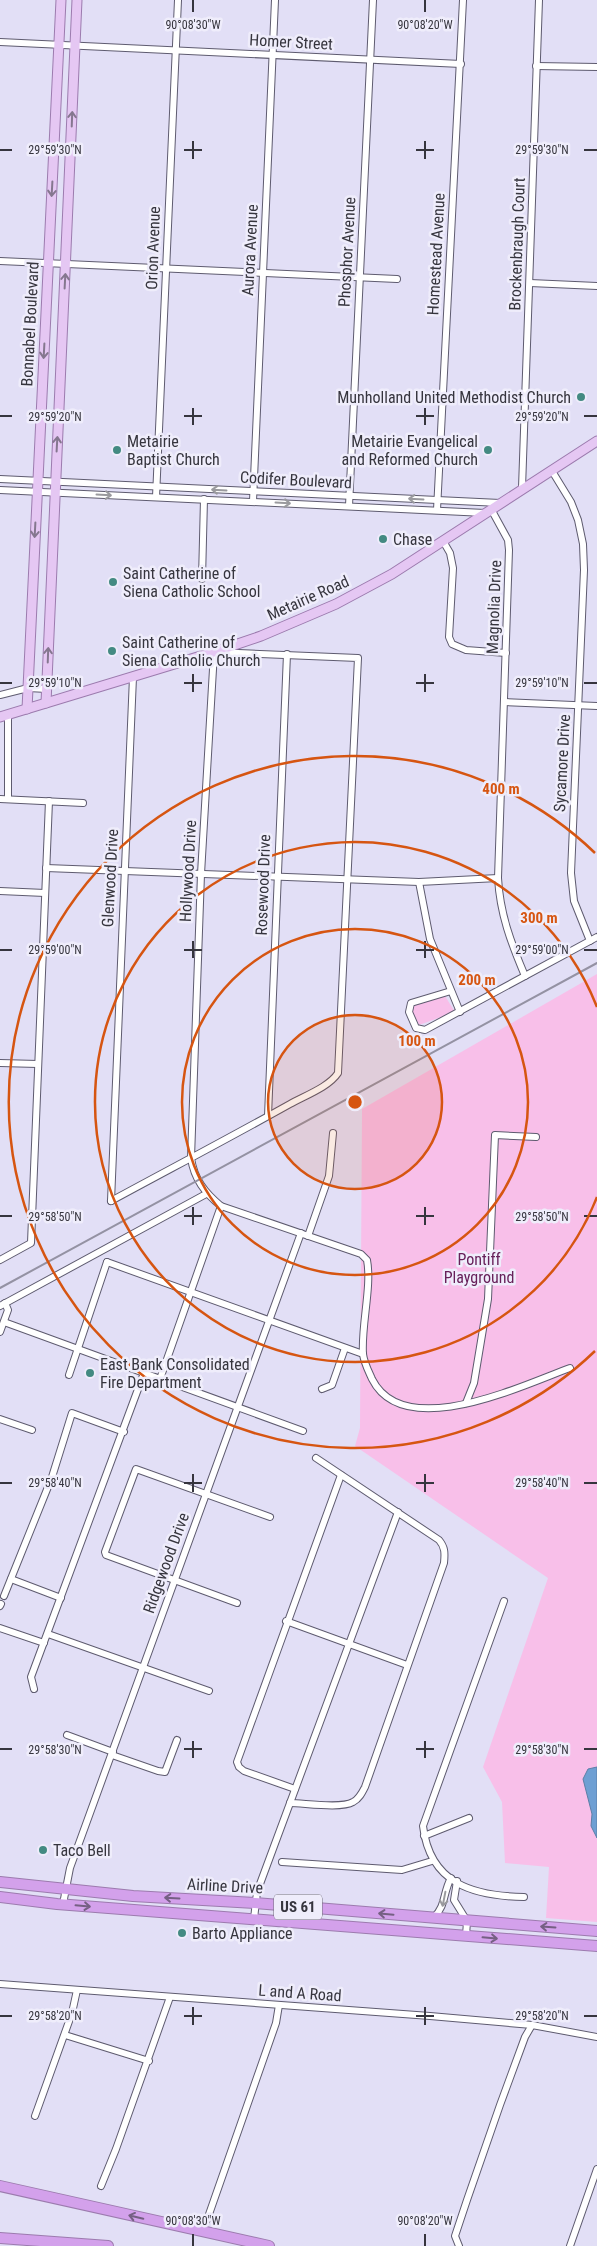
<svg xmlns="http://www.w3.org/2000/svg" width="597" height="2246" font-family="'Roboto Condensed',sans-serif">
<rect width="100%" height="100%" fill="#e2dff6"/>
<g fill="#f8bfe9">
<path d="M597,974V1922L546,1918L549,1867L505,1863L502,1802L483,1767L548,1578L355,1446L360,1428L362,1109Z"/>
<path d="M445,996L455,1012L419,1025L412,1011V1006Z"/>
</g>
<path fill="#6e9fd3" stroke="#5d7fa6" d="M597,1767V1838L591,1826L592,1814L583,1779L588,1769Z"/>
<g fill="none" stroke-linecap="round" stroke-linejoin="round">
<defs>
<g id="minor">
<path d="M0,42L461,64"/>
<path d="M536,66L597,67"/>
<path d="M0,261L397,279"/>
<path d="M530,283L597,286"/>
<path d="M552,471L571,502L578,520L583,544L584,570L571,873L574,901L590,941"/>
<path d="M0,479L500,503"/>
<path d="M522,488L539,0"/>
<path d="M0,490L485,513"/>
<path d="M156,497L178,0"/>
<path d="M253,501L275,0"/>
<path d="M349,506L373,0"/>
<path d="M491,509L508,540L509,550L498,878C500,914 511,943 525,976"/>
<path d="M437,510L463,0"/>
<path d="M443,541L450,553L453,568L449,637L452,644L466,650L506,653"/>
<path d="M202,579L204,499"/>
<path d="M0,695L28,688L47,689"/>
<path d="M504,702L597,706"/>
<path d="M0,799L83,803"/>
<path d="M8,799V715"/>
<path d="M46,868L419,882L498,878"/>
<path d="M419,882L430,939L460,1012"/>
<path d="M0,891L45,893"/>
<path d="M451,991L411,1003L409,1012L416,1028L425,1030L597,937"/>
<path d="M0,1063L38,1064"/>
<path d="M268,1116L287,654"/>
<path d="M111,1201C170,1169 231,1137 290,1104C304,1096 329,1087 338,1073L358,658L214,652L201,874L191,1158C194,1179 205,1193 221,1206L361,1254L367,1260C372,1286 361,1326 363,1354C364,1363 369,1372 372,1379C404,1443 523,1385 570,1368"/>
<path d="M111,1201L133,677"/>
<path d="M308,1236L329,1176L333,1133"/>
<path d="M0,1260L31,1243L49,801"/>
<path d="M107,1262L363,1354"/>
<path d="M0,1306L206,1194"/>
<path d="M4,1322L303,1431"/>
<path d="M0,1332L8,1310L5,1303"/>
<path d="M69,1375L107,1262"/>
<path d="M160,1379L221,1206"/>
<path d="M322,1389L332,1385L345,1348"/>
<path d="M466,1403L474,1383L488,1299L495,1135L536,1137"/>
<path d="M0,1419L32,1430"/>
<path d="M11,1579L61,1598"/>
<path d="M4,1596L52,1477L72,1413L124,1432"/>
<path d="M504,1601L423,1826C430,1884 473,1896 524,1897"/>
<path d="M237,1603L106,1555L105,1552L136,1469L270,1517"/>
<path d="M0,1606L1,1604"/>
<path d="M286,1621L407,1665"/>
<path d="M0,1628L44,1643"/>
<path d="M48,1634L209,1691"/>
<path d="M34,1689L31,1677L144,1373"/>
<path d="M67,1735L113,1752"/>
<path d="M112,1755L158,1771L165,1772L177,1740"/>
<path d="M295,1789L244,1771L239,1767L237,1762L341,1475"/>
<path d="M290,1803C304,1803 341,1809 353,1802C359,1799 362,1793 365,1787L444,1563C445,1553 445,1547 439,1540L316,1458"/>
<path d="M424,1836L469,1818"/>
<path d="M282,1862L402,1870L432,1861"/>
<path d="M457,1881L454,1900L467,1921L466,1936"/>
<path d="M63,1904L70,1868L301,1233"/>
<path d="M434,1917C446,1906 443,1892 451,1878"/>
<path d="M254,1919L257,1892L398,1512"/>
<path d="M0,1984L430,2016L532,2025L597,2037"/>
<path d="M65,2035L149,2061"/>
<path d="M35,2116L72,2013L77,1990"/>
<path d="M101,2186L116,2149L170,1997"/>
<path d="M207,2220L276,2023L279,2005"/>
<path d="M459,2246L455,2236L467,2200L500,2105L525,2037L532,2025"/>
<path d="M570,2246L597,2169"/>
</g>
<g id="major">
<path d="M46,703L77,0"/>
<path d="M27,709L61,0"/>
<path d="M0,717L214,652L261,636L336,604L392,574L597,441"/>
</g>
<g id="highway">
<path d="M0,1882L133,1896L255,1903L597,1931"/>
<path d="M0,1897L57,1904L597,1946"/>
<path d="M0,2186L269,2246"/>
<path d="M0,2238L108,2246"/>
</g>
</defs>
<use href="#minor" stroke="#5e5b6f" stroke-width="8"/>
<use href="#major" stroke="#9c7bae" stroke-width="11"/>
<use href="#highway" stroke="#9c7bae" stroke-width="12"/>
<use href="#minor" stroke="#fff" stroke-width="6"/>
<use href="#major" stroke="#e5c7f3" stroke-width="9"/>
<use href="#highway" stroke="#d3a1eb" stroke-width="10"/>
<path stroke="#9492a3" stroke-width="2" d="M0,1288L597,963"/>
</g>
<defs><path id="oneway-shaft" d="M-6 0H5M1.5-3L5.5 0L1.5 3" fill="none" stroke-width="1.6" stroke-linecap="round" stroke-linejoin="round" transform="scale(1.25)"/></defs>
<g stroke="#85778f">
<use href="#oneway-shaft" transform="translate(72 119) rotate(-88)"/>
<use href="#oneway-shaft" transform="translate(52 189) rotate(93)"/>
<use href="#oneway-shaft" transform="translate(65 281) rotate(-87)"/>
<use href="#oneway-shaft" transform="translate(44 351) rotate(93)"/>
<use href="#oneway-shaft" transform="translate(57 444) rotate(-87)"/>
<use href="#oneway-shaft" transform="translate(35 530) rotate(93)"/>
<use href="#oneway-shaft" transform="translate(48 655) rotate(-88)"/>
</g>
<g stroke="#9a9a9e">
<use href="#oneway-shaft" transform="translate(219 490) rotate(-177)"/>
<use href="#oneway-shaft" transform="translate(104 495) rotate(3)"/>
<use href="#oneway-shaft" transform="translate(416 499) rotate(-177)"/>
<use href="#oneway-shaft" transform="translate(283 503) rotate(3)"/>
<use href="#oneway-shaft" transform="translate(444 1899) rotate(101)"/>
</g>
<g stroke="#756083">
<use href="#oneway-shaft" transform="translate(172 1898) rotate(-177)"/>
<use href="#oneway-shaft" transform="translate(83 1906) rotate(5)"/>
<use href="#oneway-shaft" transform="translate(386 1914) rotate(-175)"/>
<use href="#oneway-shaft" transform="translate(548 1927) rotate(-176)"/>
<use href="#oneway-shaft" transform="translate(490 1938) rotate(5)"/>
<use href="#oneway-shaft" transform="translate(136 2217) rotate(-167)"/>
</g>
<path fill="none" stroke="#36353e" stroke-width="2" d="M193,0V12M425,0V12M193,141V159M425,141V159M0,150H12M184,150H202M416,150H434M584,150H597M193,408V425M425,408V425M0,416H12M184,416H202M416,416H434M584,416H597M193,674V692M425,674V692M0,683H12M184,683H202M416,683H434M584,683H597M193,941V958M425,941V958M0,950H12M184,950H202M416,950H434M584,950H597M193,1207V1225M425,1207V1225M0,1216H12M184,1216H202M416,1216H434M584,1216H597M193,1474V1492M425,1474V1492M0,1483H12M184,1483H202M416,1483H434M584,1483H597M193,1741V1758M425,1741V1758M0,1749H12M184,1749H202M416,1749H434M584,1749H597M193,2007V2025M425,2007V2025M0,2016H12M184,2016H202M416,2016H434M584,2016H597M193,2234V2246M425,2234V2246"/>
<circle cx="355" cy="1102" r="87" fill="#d65511" fill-opacity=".12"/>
<g fill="none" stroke="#d65511" stroke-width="2.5">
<circle cx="355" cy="1102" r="87"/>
<circle cx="355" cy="1102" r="173"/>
<path d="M597 1197A260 260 0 1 1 597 1007"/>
<path d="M595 1351A346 346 0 1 1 595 853"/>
</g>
<g fill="#438a82" stroke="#efedfb" stroke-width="2">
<circle cx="581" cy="397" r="5"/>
<circle cx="117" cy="450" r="5"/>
<circle cx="488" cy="450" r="5"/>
<circle cx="383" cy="539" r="5"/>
<circle cx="113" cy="582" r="5"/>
<circle cx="112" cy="651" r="5"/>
<circle cx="90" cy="1373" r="5"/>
<circle cx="43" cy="1850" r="5"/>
<circle cx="182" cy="1933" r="5"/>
</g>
<g text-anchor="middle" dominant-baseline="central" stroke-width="5" stroke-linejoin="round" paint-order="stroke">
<rect fill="#efedfb" stroke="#6e6c77" stroke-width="1" x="274" y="1894.5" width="48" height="25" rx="4"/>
<g font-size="15" font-weight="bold" fill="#36353e">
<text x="298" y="1907">US 61</text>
</g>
<g font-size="16" fill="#36353e" stroke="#efedfb">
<text transform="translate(291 42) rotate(3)">Homer Street</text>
<text transform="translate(517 244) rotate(-88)">Brockenbraugh Court</text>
<text transform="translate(153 248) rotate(-88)">Orion Avenue</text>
<text transform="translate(250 250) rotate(-87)">Aurora Avenue</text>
<text transform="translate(347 252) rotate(-87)">Phosphor Avenue</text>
<text transform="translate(436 254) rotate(-87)">Homestead Avenue</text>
<text transform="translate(30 324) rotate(-87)">Bonnabel Boulevard</text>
<text transform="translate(296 480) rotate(3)">Codifer Boulevard</text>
<text transform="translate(308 598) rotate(-24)">Metairie Road</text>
<text transform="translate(494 607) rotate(-88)">Magnolia Drive</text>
<text transform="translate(562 763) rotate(-87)">Sycamore Drive</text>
<text transform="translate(188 871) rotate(-87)">Hollywood Drive</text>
<text transform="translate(110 878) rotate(-87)">Glenwood Drive</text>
<text transform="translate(263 885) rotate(-88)">Rosewood Drive</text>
<text transform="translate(166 1563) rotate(-70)">Ridgewood Drive</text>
<text transform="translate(225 1886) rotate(3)">Airline Drive</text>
<text transform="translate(300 1993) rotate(4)">L and A Road</text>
</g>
<g font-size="16" fill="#36353e" stroke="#efedfb" text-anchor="start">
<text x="571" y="397" text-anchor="end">Munholland United Methodist Church</text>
<text x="127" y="441">Metairie<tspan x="127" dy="18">Baptist Church</tspan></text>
<text x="478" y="441" text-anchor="end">Metairie Evangelical<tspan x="478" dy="18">and Reformed Church</tspan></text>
<text x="393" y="539">Chase</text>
<text x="123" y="573">Saint Catherine of<tspan x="123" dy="18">Siena Catholic School</tspan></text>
<text x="122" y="642">Saint Catherine of<tspan x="122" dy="18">Siena Catholic Church</tspan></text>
<text x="100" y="1364">East Bank Consolidated<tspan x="100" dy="18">Fire Department</tspan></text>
<text x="53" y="1850">Taco Bell</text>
<text x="192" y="1933">Barto Appliance</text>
</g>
<g font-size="16" fill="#67205a" stroke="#efedfb">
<text x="479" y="1259">Pontiff<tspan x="479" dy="18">Playground</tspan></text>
</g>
</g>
<g font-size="12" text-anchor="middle" fill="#36353e" stroke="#efedfb" stroke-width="5" stroke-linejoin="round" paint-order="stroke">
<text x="193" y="29">90°08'30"W</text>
<text x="425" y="29">90°08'20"W</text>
<text x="55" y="154">29°59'30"N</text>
<text x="542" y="154">29°59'30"N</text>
<text x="55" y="421">29°59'20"N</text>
<text x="542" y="421">29°59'20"N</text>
<text x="55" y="687">29°59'10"N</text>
<text x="542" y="687">29°59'10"N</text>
<text x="55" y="954">29°59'00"N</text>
<text x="542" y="954">29°59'00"N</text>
<text x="55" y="1221">29°58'50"N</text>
<text x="542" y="1221">29°58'50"N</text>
<text x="55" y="1487">29°58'40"N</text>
<text x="542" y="1487">29°58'40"N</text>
<text x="55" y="1754">29°58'30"N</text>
<text x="542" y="1754">29°58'30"N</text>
<text x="55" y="2020">29°58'20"N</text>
<text x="542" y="2020">29°58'20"N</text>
<text x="193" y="2225">90°08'30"W</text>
<text x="425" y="2225">90°08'20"W</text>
</g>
<circle cx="355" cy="1102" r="8" fill="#d65511" stroke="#efedfb" stroke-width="2.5"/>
<g font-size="15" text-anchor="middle" font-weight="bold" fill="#d65511" stroke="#efedfb" stroke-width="5" stroke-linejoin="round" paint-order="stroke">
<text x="501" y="794">400 m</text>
<text x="539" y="923">300 m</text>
<text x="477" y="985">200 m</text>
<text x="417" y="1046">100 m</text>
</g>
</svg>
